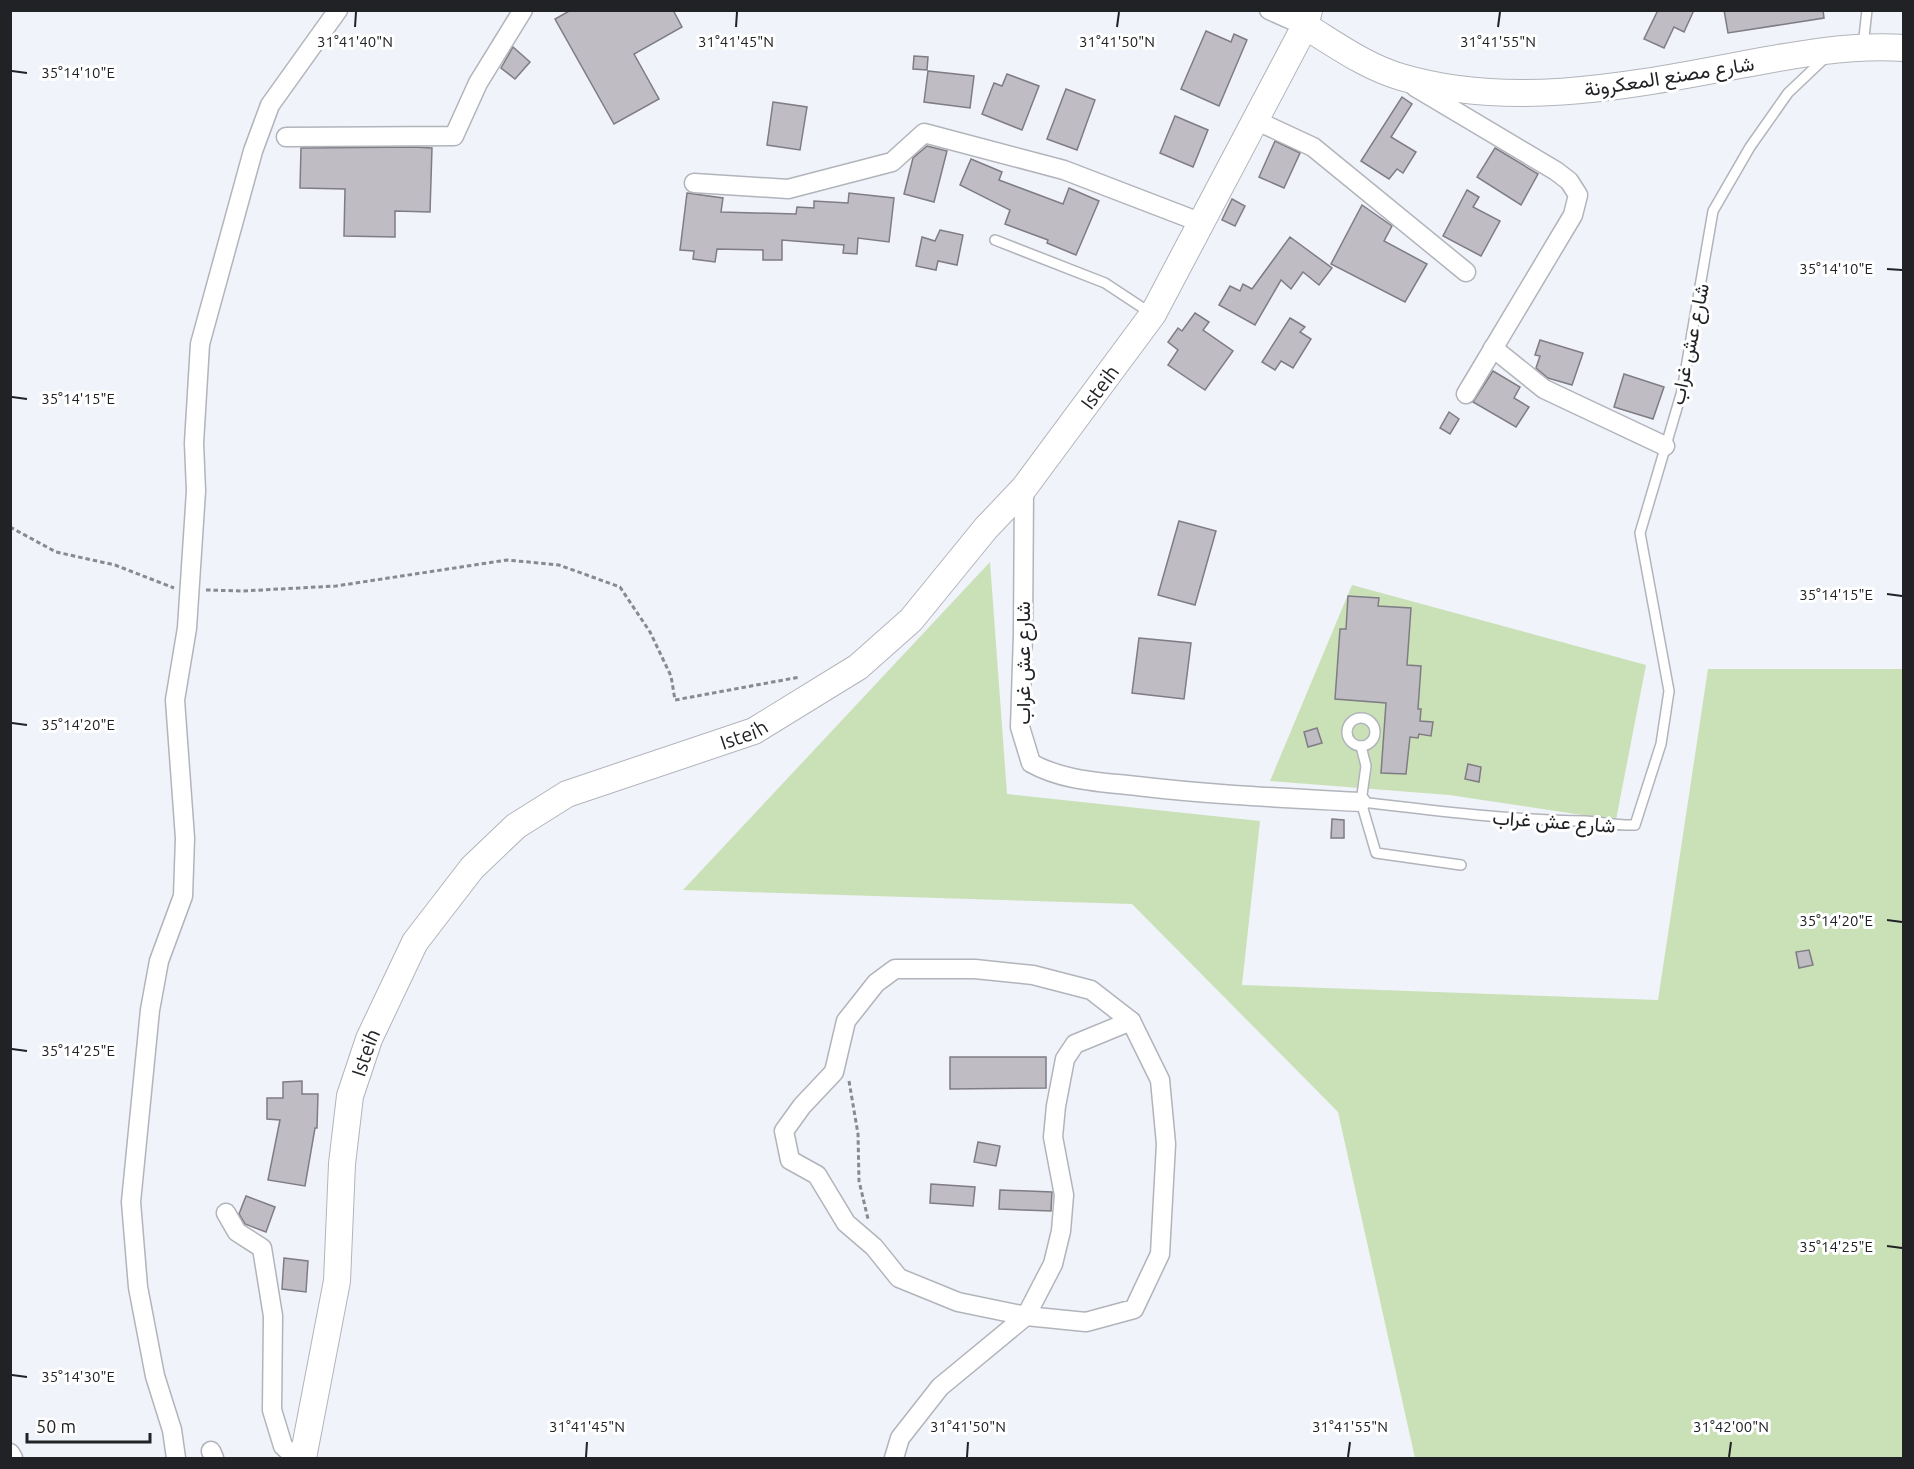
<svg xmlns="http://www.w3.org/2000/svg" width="1914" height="1469" font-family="Ubuntu,Vazirmatn,sans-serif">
<rect width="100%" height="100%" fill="#f0f3fa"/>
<g fill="#cae1b7">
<path d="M990,562L1007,794L1260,821L1242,985L1658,1000L1708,669H1903V1458H1415L1338,1112L1132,904L683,890Z"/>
<path d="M1352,585L1646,665L1616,820L1449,795L1270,781Z"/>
</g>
<g fill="#bfbcc3" stroke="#7f7c83" stroke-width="1.5">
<path d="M571,10H673L682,27L634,54L659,99L614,124L555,19Z"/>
<path d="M1658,10H1694L1684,32L1674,27L1664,48L1644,39Z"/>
<path d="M1724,10H1823L1824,18L1728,33Z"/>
<path d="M1206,31L1231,42L1234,34L1247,40L1219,106L1181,89Z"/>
<path d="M513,47L530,62L515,79L501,68Z"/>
<path d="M914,56L928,57L927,70L913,69Z"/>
<path d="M928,71L974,76L970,108L924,102Z"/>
<path d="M1007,74L1039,86L1022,130L982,114L994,83L1002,86Z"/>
<path d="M1066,89L1095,100L1077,150L1047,139Z"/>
<path d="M1402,97L1412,104L1391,137L1416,152L1403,173L1397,169L1389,179L1361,161Z"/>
<path d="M773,102L807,107L800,150L767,145Z"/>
<path d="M1175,116L1208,130L1193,167L1160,153Z"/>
<path d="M1275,141L1300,153L1284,188L1259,177Z"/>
<path d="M927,146L947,151L934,202L904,194L913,158Z"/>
<path d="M414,147L432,148L430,212L395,211V237L344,236L345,189L300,188L301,148Z"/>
<path d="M1495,148L1538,174L1521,205L1477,177Z"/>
<path d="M971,159L1002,172L999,180L1063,204L1069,188L1099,201L1076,255L1047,243L1048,240L1005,224L1010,210L960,185Z"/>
<path d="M1467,190L1479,197L1473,207L1500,221L1481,256L1443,236Z"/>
<path d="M687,193L723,198L721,212L796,214L797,207L814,208V201L848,203L849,193L894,198L889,242L858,238L857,254L843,253L844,245L782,240V260H763V250L717,249L715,262L693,259L694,251L680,250Z"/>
<path d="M1232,199L1245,206L1235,226L1222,220Z"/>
<path d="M1362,205L1392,226L1384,241L1427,264L1405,302L1331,264Z"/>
<path d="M940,230L963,235L957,265L938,261L936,270L916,266L922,237L935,241Z"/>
<path d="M1290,237L1332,268L1319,285L1303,272L1291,289L1281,280L1255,325L1219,305L1230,286L1240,291L1243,284L1252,289Z"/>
<path d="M1195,313L1209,322L1203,330L1233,351L1205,390L1168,365L1178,350L1168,342L1178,328L1182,331Z"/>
<path d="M1290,318L1305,327L1300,332L1311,339L1293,368L1281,361L1275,370L1262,362Z"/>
<path d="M1540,340L1583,353L1572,385L1548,378L1536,368L1540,356L1535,355Z"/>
<path d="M1493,371L1520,387L1514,398L1529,407L1516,427L1473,402Z"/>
<path d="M1624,374L1664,387L1653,419L1614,407Z"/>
<path d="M1449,412L1459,419L1450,434L1440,428Z"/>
<path d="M1179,521L1216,531L1195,605L1158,595Z"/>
<path d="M1348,596L1379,598L1378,606L1411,608L1407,665L1421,666L1418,709H1421L1420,721L1433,722L1431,736L1419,734L1418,738L1410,737L1406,774L1381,773L1386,703L1335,699L1340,629H1346Z"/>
<path d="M1139,638L1191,643L1184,699L1132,693Z"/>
<path d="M1317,728L1322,743L1308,747L1304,732Z"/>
<path d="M1468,764L1481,767L1479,782L1465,779Z"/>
<path d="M1332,819L1344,820V838H1331Z"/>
<path d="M1809,950L1813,965L1799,968L1796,952Z"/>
<path d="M950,1057H1046V1088L950,1089Z"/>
<path d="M302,1081V1094H318L317,1128H315L305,1186L268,1180L280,1120L267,1119V1098H283V1082Z"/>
<path d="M978,1142L1000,1146L996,1166L974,1162Z"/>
<path d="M931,1184L975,1187L973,1206L930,1203Z"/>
<path d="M1000,1190L1052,1192L1051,1211L999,1209Z"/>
<path d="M246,1196L275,1207L266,1232L245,1224L239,1214Z"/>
<path d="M284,1258L308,1261L306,1292L282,1289Z"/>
</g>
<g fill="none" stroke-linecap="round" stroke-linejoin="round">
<defs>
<g id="lane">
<path d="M1863,46L1867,10"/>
<path d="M995,240L1105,283L1152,314"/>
<circle cx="1361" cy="732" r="14"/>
<path d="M1361,746L1366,766L1361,802L1376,853L1461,865"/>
<path d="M1361,802C1436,811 1510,820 1585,821C1602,822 1618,826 1635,825L1661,744L1669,691L1640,533L1682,391L1713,211L1750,147L1788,93L1827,56"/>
</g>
<g id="street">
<path d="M1269,10L1305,26"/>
<path d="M1415,87L1556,171L1569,181L1578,195L1573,215L1466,394"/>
<path d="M1255,120L1313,147L1466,272"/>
<path d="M286,137L454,136L478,83L523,10"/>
<path d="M694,183L788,189L892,162L924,133L1064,170L1202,223"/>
<path d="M1493,348L1544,389L1665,446"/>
<path d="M1024,488L1023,634L1020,727L1031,763C1063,781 1101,782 1137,786C1212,795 1286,798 1361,802"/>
<path d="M895,969H975L1033,975L1091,990L1131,1021L1160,1080L1166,1144L1160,1254L1134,1309L1086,1322L1026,1316L958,1302L899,1278L874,1247L846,1223L817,1175L790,1160L784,1131L802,1106L834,1072L846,1021L876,983Z"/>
<path d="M226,1213L237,1232L262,1248L273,1316L272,1410L283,1446L296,1458"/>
<path d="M211,1451L214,1458"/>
<path d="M10,1453L13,1458"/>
<path d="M176,1458L172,1430L155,1376L138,1287L131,1202L150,1010L159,961L183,896L185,838L175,700L187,628L196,491L194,443L200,344L253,151L270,105L338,10"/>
<path d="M894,1458L900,1438L940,1387L1026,1316L1053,1264L1061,1231L1064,1195L1053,1137L1056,1106L1065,1059L1075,1044L1131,1021"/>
</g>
<g id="secondary">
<path d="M1305,26C1335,44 1366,67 1401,77C1505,108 1619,88 1724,68C1783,57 1844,44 1904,48"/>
<path id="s1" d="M303,1458L337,1281L342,1164L350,1096L369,1039L415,942L472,868L516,826L567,794L754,731L858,667L911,620L986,528L1024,488L1153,314L1305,26L1309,10"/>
</g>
</defs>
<use href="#lane" stroke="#b2b4bb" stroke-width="12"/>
<use href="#street" stroke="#b2b4bb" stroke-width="21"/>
<use href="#secondary" stroke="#b2b4bb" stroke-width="28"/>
<g stroke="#888a8f" stroke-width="3" stroke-dasharray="4.5 3" stroke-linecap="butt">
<path d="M10,527L56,552L115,565L174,588"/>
<path d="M206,590L243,591L336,586L507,560L559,565L620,587L650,632L671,676L675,700L800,677"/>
<path d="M849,1081L858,1134L859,1181L868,1219"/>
</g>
<use href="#lane" stroke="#fff" stroke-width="9"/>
<use href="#street" stroke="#fff" stroke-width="18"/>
<use href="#secondary" stroke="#fff" stroke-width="26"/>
</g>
<path fill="none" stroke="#212225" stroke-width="2" d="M355,27L356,12M736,27L737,12M1117,27L1119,12M1498,27L1500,12M12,71L27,73M1887,269L1902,270M12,397L27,399M1887,594L1902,596M12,723L27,725M1887,920L1902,922M12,1049L27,1051M1887,1246L1902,1248M12,1375L27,1377M586,1457L587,1442M967,1457L968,1442M1348,1457L1350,1442M1729,1457L1731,1442"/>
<g text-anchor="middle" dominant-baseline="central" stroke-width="6" stroke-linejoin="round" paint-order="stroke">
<g font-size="20" fill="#212225" stroke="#fff">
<text transform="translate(1669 76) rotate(-9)">شارع مصنع المعكرونة</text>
<text transform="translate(1689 344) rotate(-78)">شارع عش غراب</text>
<text stroke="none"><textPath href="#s1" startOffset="1438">Isteih</textPath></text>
<text transform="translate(1022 663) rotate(-90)">شارع عش غراب</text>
<text stroke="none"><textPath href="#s1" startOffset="934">Isteih</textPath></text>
<text transform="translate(1554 821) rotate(4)">شارع عش غراب</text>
<text stroke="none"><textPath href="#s1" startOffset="412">Isteih</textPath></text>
</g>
</g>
<g font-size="15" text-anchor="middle" fill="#212225" stroke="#fff" stroke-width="6" stroke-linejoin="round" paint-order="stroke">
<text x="355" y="47">31°41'40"N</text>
<text x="736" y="47">31°41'45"N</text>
<text x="1117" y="47">31°41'50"N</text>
<text x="1498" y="47">31°41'55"N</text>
<text x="78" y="78">35°14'10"E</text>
<text x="1836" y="274">35°14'10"E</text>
<text x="78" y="404">35°14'15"E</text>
<text x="1836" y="600">35°14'15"E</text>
<text x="78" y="730">35°14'20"E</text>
<text x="1836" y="926">35°14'20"E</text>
<text x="78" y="1056">35°14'25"E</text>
<text x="1836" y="1252">35°14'25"E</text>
<text x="78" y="1382">35°14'30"E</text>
<text x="587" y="1432">31°41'45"N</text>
<text x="968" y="1432">31°41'50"N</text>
<text x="1350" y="1432">31°41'55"N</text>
<text x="1731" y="1432">31°42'00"N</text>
</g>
<rect width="1914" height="1469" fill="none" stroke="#212225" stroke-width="24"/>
<path d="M27 1433v9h123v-9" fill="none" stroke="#212225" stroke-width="3"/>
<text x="36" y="1433" font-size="18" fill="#212225" stroke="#ffffff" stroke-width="4.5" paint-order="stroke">50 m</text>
</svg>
